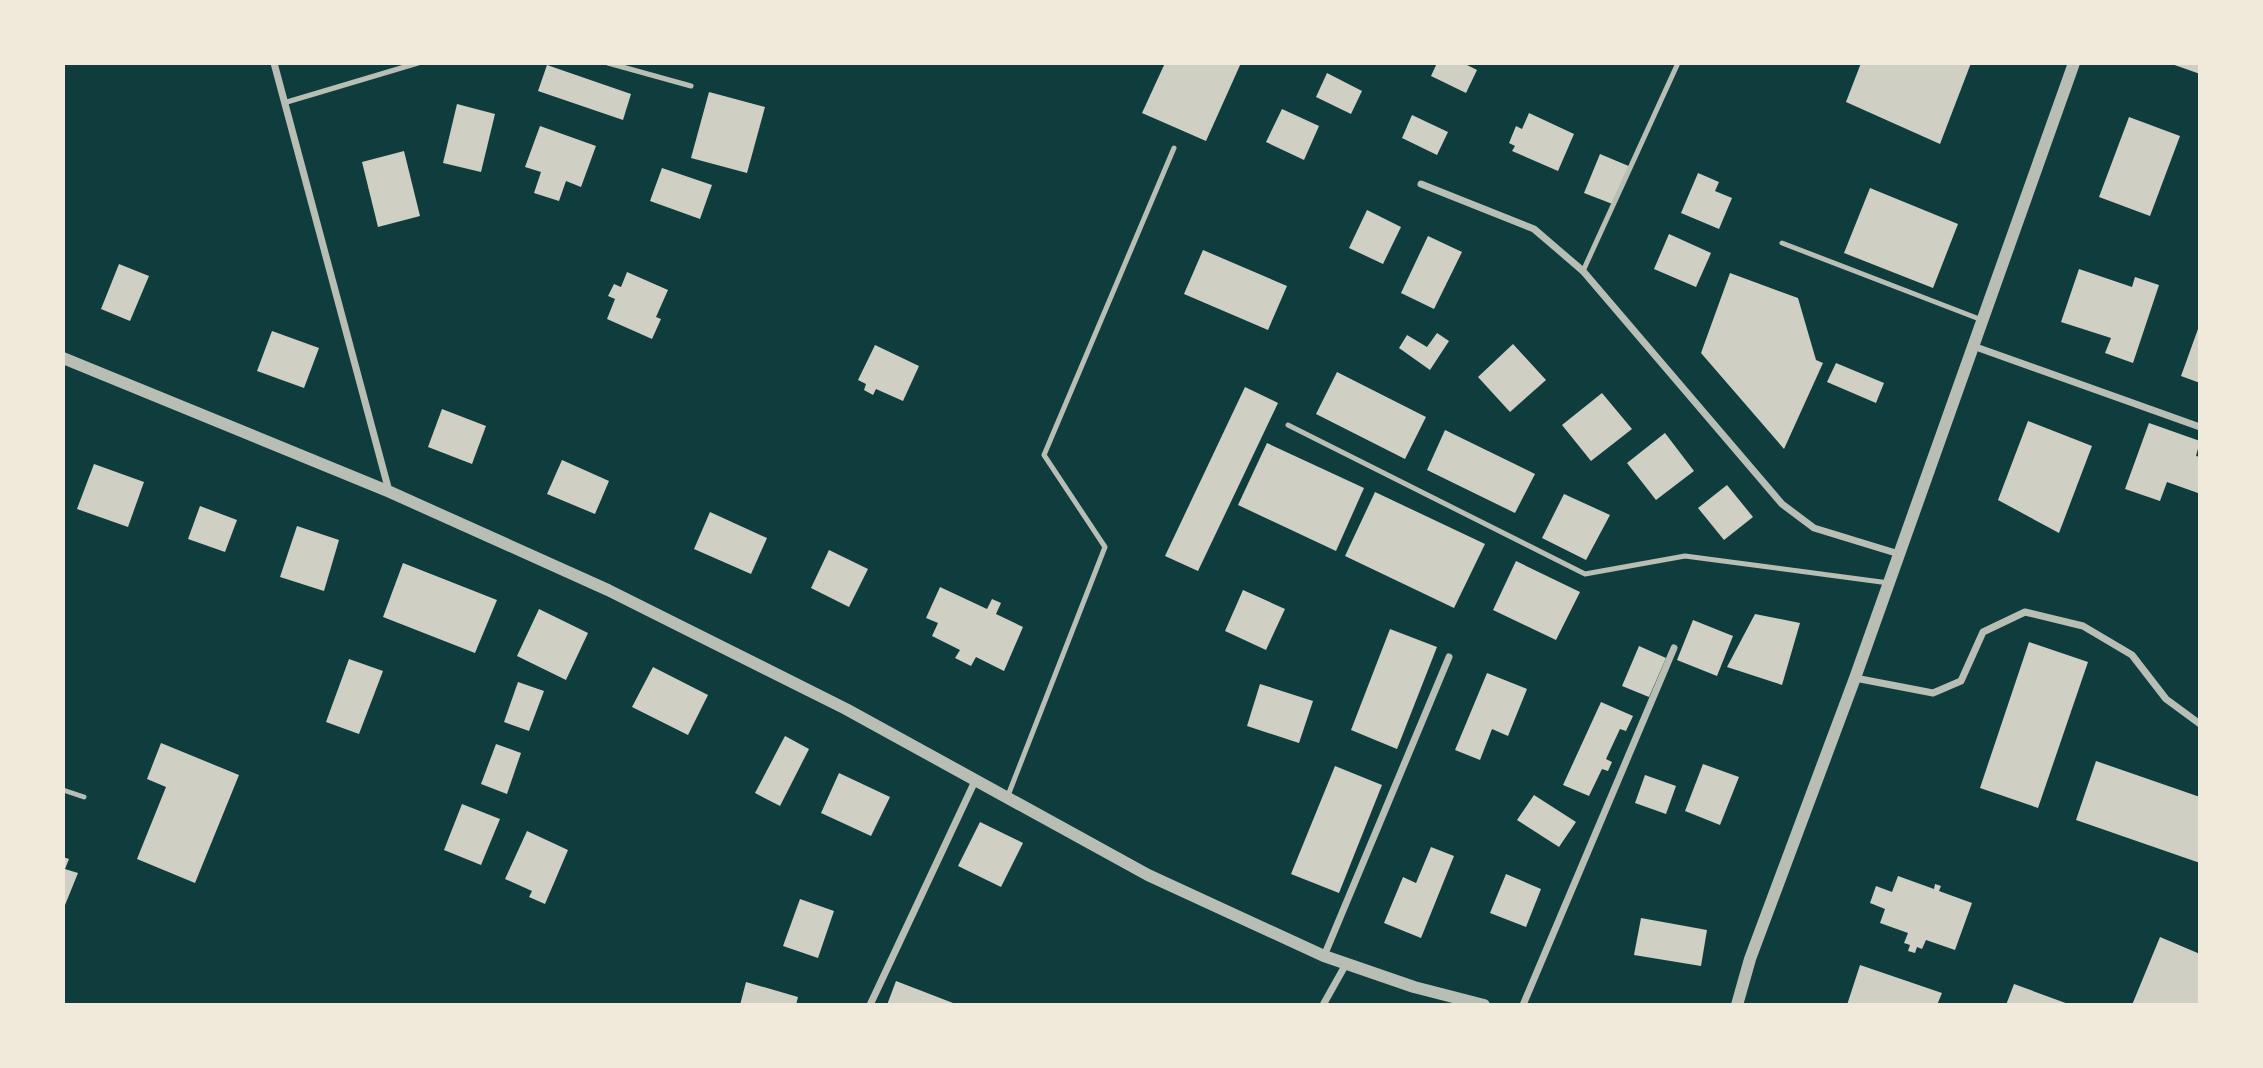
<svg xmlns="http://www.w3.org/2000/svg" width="2263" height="1068" font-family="'Crimson Pro',serif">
<rect width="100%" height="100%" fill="#0f3d3e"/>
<g fill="#cfcfc3">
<path d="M1165,63H1241L1206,141L1142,113Z"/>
<path d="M1437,63H1463L1477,70L1466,93L1431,76Z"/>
<path d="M1861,63H1971L1940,144L1846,102Z"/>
<path d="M2169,63H2200V74Z"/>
<path d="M547,65L631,94L623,120L538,91Z"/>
<path d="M1327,73L1362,91L1351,114L1316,97Z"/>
<path d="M709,92L765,107L747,173L691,158Z"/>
<path d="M457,104L495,114L481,172L443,163Z"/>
<path d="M1282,109L1319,126L1304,160L1266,142Z"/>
<path d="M1529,113L1574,134L1558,171L1512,151L1515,146L1509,143L1516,126L1522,129Z"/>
<path d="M1412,115L1448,132L1437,155L1402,138Z"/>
<path d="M2129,117L2180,136L2150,216L2099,197Z"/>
<path d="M540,126L596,146L581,187L566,181L559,201L534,193L541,172L525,167Z"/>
<path d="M404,151L420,216L378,227L362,162Z"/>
<path d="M1600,154L1631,167L1615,205L1584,193Z"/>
<path d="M662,168L712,185L700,219L650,201Z"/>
<path d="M1698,173L1719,182L1715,191L1732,198L1719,229L1681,213Z"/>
<path d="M1870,188L1958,224L1933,288L1844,253Z"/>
<path d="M1367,210L1401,227L1383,264L1349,248Z"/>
<path d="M1669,234L1711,253L1696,287L1654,269Z"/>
<path d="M1428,236L1462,252L1434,309L1401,293Z"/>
<path d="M1203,250L1287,286L1268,330L1184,294Z"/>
<path d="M119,264L149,276L130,321L101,309Z"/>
<path d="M2079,269L2132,287L2135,277L2159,285L2133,363L2105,353L2111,338L2061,322Z"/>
<path d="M627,272L668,290L656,317L661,319L652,339L607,319L615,299L608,296L614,284L621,287Z"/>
<path d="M1730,273L1798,298L1816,360L1823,363L1784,449L1701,353Z"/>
<path d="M2198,329L2200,330V383L2181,376Z"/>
<path d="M272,331L319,348L304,388L257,371Z"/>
<path d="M1437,333L1449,341L1430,370L1399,348L1407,335L1427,347Z"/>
<path d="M1513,344L1546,380L1510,412L1478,377Z"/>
<path d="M875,345L919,366L903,401L876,389L873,395L864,390L866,384L858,380Z"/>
<path d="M1836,363L1884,383L1876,403L1827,382Z"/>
<path d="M1337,372L1426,417L1405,459L1316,414Z"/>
<path d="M1245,387L1278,403L1198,571L1165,556Z"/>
<path d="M1602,393L1632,429L1591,461L1562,425Z"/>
<path d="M442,409L486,426L472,464L428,447Z"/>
<path d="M2028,421L2092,446L2059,533L1998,500Z"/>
<path d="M2149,423L2200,441L2196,456L2200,457V487L2198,493L2167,482L2160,501L2125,489Z"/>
<path d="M1445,430L1535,474L1515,513L1427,470Z"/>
<path d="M1665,433L1694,471L1656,500L1627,463Z"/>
<path d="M1267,443L1364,488L1336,551L1238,505Z"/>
<path d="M562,460L609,481L595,514L547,494Z"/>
<path d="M94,464L144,482L128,527L77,509Z"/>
<path d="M1727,485L1753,517L1724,540L1698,508Z"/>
<path d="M1375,492L1485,544L1454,608L1345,556Z"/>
<path d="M1564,494L1610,515L1586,560L1542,538Z"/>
<path d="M200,506L237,520L225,552L188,539Z"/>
<path d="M710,512L767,538L751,574L694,549Z"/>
<path d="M297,526L339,540L324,591L280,577Z"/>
<path d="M829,550L868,569L849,607L811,588Z"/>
<path d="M1516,561L1580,592L1556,640L1493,610Z"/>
<path d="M403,563L497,600L475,653L383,617Z"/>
<path d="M940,587L987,609L992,599L1001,603L996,614L1023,627L1004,671L976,657L971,666L955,658L960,650L932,636L938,623L926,618Z"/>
<path d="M1243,590L1285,609L1266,650L1225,631Z"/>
<path d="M539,609L588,633L566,680L517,656Z"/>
<path d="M1755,614L1800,623L1782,685L1727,667Z"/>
<path d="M1693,620L1733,636L1717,676L1677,660Z"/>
<path d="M1390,629L1437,647L1397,749L1351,730Z"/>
<path d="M2029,642L2088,662L2038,808L1980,788Z"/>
<path d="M1639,646L1666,658L1649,697L1622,686Z"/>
<path d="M349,659L383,671L359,734L326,722Z"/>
<path d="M653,667L708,695L688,735L632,707Z"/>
<path d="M1487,673L1527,689L1508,736L1492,729L1480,760L1455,750Z"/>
<path d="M518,682L544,691L529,731L504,722Z"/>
<path d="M1260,684L1313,701L1299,743L1247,726Z"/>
<path d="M1601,702L1633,716L1626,731L1620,729L1606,759L1612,762L1608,771L1602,769L1589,796L1563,785Z"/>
<path d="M785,736L809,749L780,806L755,793Z"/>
<path d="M161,743L239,775L195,883L137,859L166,787L147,779Z"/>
<path d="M496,744L521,753L507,794L481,784Z"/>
<path d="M2096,761L2200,797V863L2076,820Z"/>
<path d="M1703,764L1739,777L1720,825L1685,811Z"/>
<path d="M1335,766L1382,785L1339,893L1291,874Z"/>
<path d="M839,773L890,797L871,836L821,813Z"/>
<path d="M1645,775L1676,786L1666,814L1635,803Z"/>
<path d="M1534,795L1576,822L1559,847L1517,820Z"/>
<path d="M462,804L500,819L481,865L444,850Z"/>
<path d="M980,822L1023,843L1001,887L958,866Z"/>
<path d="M527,831L568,850L545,904L529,897L532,891L505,879Z"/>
<path d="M1431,847L1454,856L1421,938L1384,923L1403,877L1416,883Z"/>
<path d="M63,857L69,859L65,869L78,873L63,910Z"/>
<path d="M1506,874L1541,889L1526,927L1490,913Z"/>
<path d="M1898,876L1934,889L1935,884L1941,886L1939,891L1972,903L1955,950L1926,940L1922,949L1917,947L1915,953L1908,951L1910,945L1904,943L1908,933L1880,923L1885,909L1870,903L1876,886L1892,892Z"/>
<path d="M800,899L834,911L818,958L783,946Z"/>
<path d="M1641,918L1707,930L1701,966L1634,955Z"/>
<path d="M2160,937L2200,954V997L2197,1005H2132Z"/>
<path d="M1860,965L1942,993L1937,1005H1847Z"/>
<path d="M896,981L953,1003L952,1005H887Z"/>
<path d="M746,982L798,997L796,1005H740Z"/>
<path d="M2014,984L2071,1005H2006Z"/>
</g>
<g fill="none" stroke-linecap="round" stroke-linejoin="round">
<g stroke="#b8beb3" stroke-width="5">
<path d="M608,63L691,86"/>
<path d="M287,102L418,63"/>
<path d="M1782,243L1982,320"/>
<path d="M1583,271L1678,63"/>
<path d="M1288,425L1585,574L1685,556L1889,583"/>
<path d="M63,790L84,797"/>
<path d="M1007,798L1105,547L1044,455L1174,148"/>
</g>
<g stroke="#b8beb3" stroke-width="7">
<path d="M274,63L389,491"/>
<path d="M1421,184L1534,229L1583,271L1782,504L1814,528L1899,554"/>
<path d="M1973,346L2200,427"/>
<path d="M1855,678L1933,693L1961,681L1983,632L2025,612L2083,626L2132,655L2166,699L2200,724"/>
<path d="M1324,956L1449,657"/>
<path d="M870,1005L975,781"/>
<path d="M1323,1005L1346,964"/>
<path d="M1523,1005L1674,648"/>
</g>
<g stroke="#b8beb3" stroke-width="12">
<path d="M63,358L390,492L608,590L846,709L1148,875L1324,956L1414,987L1484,1005"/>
<path d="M1737,1005L1750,959L1855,678L2074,63"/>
</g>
</g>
<rect width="2263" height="1068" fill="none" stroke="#f1e9da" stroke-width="130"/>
</svg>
